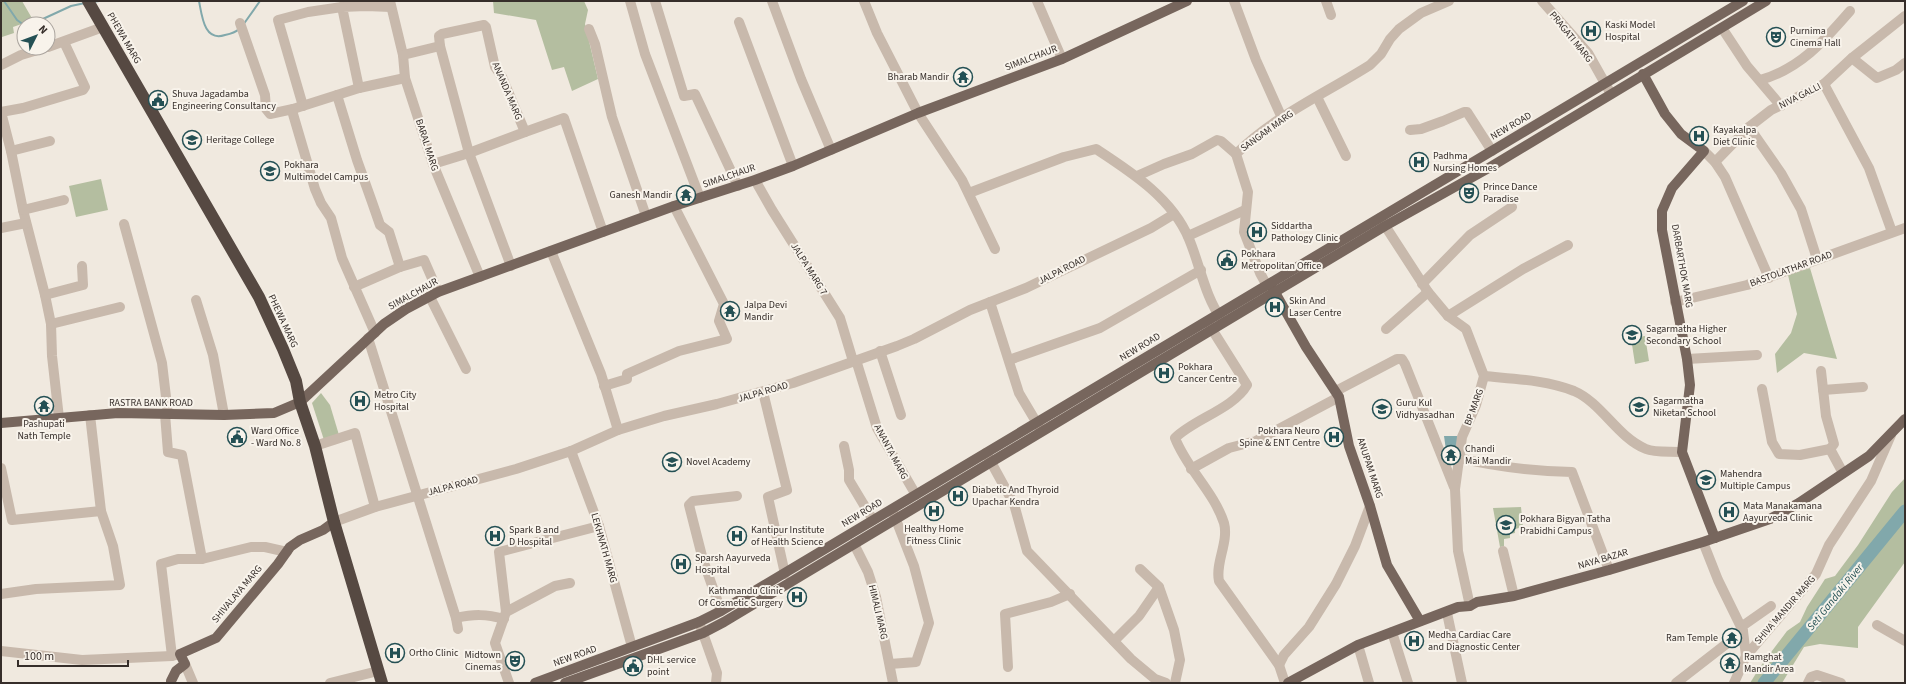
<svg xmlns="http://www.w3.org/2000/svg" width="1906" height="684" font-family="'Source Sans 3',sans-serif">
<rect width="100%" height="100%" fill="#f0e9df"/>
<g fill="#b4bea0">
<path d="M1,1H22L33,20L13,27L14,33L2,37Z"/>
<path d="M493,1H584L588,10L585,24L598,79L572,91L564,67L552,70L536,20L494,13Z"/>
<path d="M101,179L108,210L76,217L69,186Z"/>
<path d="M1810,268L1837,359L1804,353L1777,373L1775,354L1791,333L1797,314L1788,275Z"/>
<path d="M1645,336L1649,361L1635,364L1631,338Z"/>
<path d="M321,393L330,405L339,435L324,440L312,403Z"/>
<path d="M1905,478V562L1858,627V648L1820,644L1804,647L1782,683H1750L1760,667L1787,631L1800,622L1807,607L1825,579L1835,576L1858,545L1892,492Z"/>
<path d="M1521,507L1523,527L1515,529V533L1510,534V538L1504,539V546L1500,547L1493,508Z"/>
</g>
<path fill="#81a8ab" d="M1444,436H1459L1454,464H1448Z"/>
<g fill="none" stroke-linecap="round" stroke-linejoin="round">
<g stroke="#81a8ab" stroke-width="2">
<path d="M4,1L17,20L24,25"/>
<path d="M199,1C202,16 204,42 225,35C230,34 235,33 239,29"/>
<path d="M378,1H380"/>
<path d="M93,2L99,1"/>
<path d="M32,24L71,6L85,3"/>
<path d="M243,25L260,1"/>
</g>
<path stroke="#81a8ab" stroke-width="13" d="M1764,683L1905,511"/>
<g stroke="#c8b9ac" stroke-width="10">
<path d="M390,1L403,55L405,78L433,164L480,277"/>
<path d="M630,1L645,54L700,198"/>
<path d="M655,1L684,96L695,94L738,186"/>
<path d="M772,1L801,79L831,150"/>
<path d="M864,1L877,33L918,113L962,180L995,249"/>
<path d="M1037,1L1062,59"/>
<path d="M1234,1L1256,60L1282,118"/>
<path d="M1326,1L1331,15"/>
<path d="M1542,1L1588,53L1611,94"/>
<path d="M739,22L793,166"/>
<path d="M240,23L265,95L266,109L270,114L293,109"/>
<path d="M1722,28L1747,66L1781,106"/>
<path d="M589,29L595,44L612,117L646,216"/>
<path d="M48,47L103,27"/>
<path d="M403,55L440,46L469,153L511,266"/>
<path d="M1852,58L1877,78L1896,70L1905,63"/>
<path d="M1,65L21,55L44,48"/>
<path d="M1760,80C1800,69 1824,41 1850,11"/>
<path d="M1824,84L1869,168L1892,232"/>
<path d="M359,88L342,7L366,6L391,7"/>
<path d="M337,95L357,160L372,202L380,225L389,232L400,267"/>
<path d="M1317,97L1346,156"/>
<path d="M303,106L278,20L308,12L342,7"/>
<path d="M1,112L11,151L23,210L45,295L51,324L52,356L59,418"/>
<path d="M1,112L23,108L83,90L85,87L64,42"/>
<path d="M1749,127L1781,173L1801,209L1817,259"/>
<path d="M1410,130L1421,129L1443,121L1464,112H1467L1492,151"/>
<path d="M525,132L564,118L603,232"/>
<path d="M11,151L50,141"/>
<path d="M1704,151L1715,162L1725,177L1769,278"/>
<path d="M1715,162L1749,127L1771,110L1824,84L1852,58L1905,16"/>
<path d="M433,164L469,153L525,132L502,77L495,67L486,27L484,25L442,34L439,36L440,46"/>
<path d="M1137,176L1164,164L1192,154L1217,140L1221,141L1236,154"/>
<path d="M755,180L772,210L840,318L853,361"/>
<path d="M969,193L1064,157L1096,149C1131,172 1172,198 1189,239C1200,265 1205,297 1222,320"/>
<path d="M23,210L64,200"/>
<path d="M1380,218L1428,292L1448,316L1466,329L1484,376L1476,405L1462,437L1455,489L1458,551L1470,606"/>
<path d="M124,224L162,363L168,414"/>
<path d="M1,228L26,223"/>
<path d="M1188,236L1245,210"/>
<path d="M551,251L601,374L618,430"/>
<path d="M1422,284L1470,235L1512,207"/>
<path d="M354,287L400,267L424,260L438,292"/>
<path d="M1271,293L1260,273L1244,232L1248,192L1236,154C1274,116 1326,93 1370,65L1381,54L1390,39L1399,29L1421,13L1449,1"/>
<path d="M45,295L83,285L82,266"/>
<path d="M430,297L466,369"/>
<path d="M196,300L213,355L224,415"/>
<path d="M990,302L1019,393L1041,430"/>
<path d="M1675,302L1747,285L1905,228"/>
<path d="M1448,316L1523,269L1568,245"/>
<path d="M1208,323L1247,385C1233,409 1194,419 1175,438C1187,469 1214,492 1224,523C1229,542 1215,563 1219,581L1279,665L1285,683"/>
<path d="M51,324L120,307"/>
<path d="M1386,329L1428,292"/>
<path d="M375,333L342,258L331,218L321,203L315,189L293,114V109L359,88L405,78"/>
<path d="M368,338L456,618L458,629"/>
<path d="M880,351L901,415"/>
<path d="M1687,359L1757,355"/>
<path d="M856,360L877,428L916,495"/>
<path d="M1009,360L1100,328L1201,270"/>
<path d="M1821,371L1826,416L1834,444L1830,449L1843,473"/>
<path d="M1484,376C1514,379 1546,380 1574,391C1602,403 1617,437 1646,449C1655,453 1671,451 1682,452"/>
<path d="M604,386L627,379V374L679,351L727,339L719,321L724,304L674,206"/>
<path d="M1762,389L1772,442L1779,454L1800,455L1830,449"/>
<path d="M1823,390L1863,387"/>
<path d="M1336,391L1397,359H1402L1405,364L1454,487"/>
<path d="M763,392L787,490L768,497L785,574"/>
<path d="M165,414L168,452L182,455L202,559L251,547H265L287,552"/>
<path d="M315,446L355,433L375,507"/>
<path d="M844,446L849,470V480L873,520"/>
<path d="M571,451L599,526L632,647"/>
<path d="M986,453L1014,504L1027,551L1131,659L1155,679L1166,683"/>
<path d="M1459,458C1496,467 1533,471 1572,472L1609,570"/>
<path d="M1,468L12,520L101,511"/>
<path d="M1191,469L1229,448L1256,441L1339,397"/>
<path d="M334,522L375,507L516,469L571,451L618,430L664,416L717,404L793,383L897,346L914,339L970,310L1026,288L1151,228L1174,214"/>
<path d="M1703,542L1718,580L1743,631L1746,656L1816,574L1829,545L1871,481L1891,435"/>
<path d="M854,544L868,572L876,597L893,683"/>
<path d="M1503,551L1514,596"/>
<path d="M1140,569L1159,587L1174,630L1180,660L1175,683"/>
<path d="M1,594L36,589L120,585L113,546L101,511L90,415"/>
<path d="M721,611L703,560L689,505L693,501L737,496"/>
<path d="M506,612L499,552L599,526"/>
<path d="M1447,613L1462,683"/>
<path d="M456,618C474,614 486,614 504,619"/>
<path d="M699,622L717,673L716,683"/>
<path d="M1877,625L1905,641"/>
<path d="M1741,627L1771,606"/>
<path d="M1392,632L1408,683"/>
<path d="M1114,641L1139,616L1159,587"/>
<path d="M1358,645L1369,683"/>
<path d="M1,651L82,660L172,656L180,654"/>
<path d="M172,656L161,564L178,559H202"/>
<path d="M185,664L193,683"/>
<path d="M890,664L916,662L929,623L914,566L893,512"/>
<path d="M1279,665L1284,655L1309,627L1336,584L1355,546L1370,506"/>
<path d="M1008,667L1005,614L1051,602L1070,594"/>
<path d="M330,683L378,671"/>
<path d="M509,683L495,643L506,612L555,586L570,583"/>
<path d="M1676,683L1743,631"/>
<path d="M1734,683L1746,656"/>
<path d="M1808,683L1811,677L1817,675L1841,683"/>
</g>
<g stroke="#77665d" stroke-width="10">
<path d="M1643,74L1665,114L1681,134L1704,151L1672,188L1662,211V230L1687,359L1690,385L1682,452L1715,538"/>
<path d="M1273,289L1306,347L1339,397L1349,446L1370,506L1387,565L1420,621"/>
<path d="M1,423L118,413L224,415L274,413L300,402L384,324L406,309L438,292L674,206L755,180L793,166L918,113L1062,59L1187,1"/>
<path d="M171,683V681L176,671L185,664L180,654L216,638L278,564L290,547L300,540L323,530L334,522"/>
<path d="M535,683L699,622L721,611L1743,1"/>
<path d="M565,683L703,633L724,622L1385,226L1487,169L1766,1"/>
<path d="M1288,683L1358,645L1458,607L1470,606L1477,602L1514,596L1609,570L1703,542L1770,519L1799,503L1869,456L1905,419"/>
</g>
<path stroke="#564942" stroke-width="12" d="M88,1L259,297L283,349L296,381L300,402L315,446L334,522L382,683"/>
</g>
<defs>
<symbol id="hospital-ring" viewBox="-11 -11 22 22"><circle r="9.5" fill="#f8f3eb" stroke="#245054" stroke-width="1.5"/><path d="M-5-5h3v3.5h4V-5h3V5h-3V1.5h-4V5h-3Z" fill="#245054"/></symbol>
<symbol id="theatre-ring" viewBox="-11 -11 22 22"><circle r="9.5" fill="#f8f3eb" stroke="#245054" stroke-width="1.5"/><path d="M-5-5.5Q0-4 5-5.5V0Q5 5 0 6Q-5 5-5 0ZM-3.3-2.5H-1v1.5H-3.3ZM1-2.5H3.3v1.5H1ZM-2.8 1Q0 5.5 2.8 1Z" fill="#245054"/></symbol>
<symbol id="temple-ring" viewBox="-11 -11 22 22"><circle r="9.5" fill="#f8f3eb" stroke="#245054" stroke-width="1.5"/><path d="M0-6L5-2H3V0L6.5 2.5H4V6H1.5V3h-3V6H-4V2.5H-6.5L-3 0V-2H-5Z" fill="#245054"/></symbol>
<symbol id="civic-ring" viewBox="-11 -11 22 22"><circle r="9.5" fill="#f8f3eb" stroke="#245054" stroke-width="1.5"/><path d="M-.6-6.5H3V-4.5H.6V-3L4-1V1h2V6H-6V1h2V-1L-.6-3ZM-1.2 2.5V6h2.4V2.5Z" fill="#245054"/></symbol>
<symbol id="university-ring" viewBox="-11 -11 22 22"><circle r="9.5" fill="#f8f3eb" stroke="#245054" stroke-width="1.5"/><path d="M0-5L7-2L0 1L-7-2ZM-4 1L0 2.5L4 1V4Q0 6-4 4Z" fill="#245054"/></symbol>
<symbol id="school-ring" viewBox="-11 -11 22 22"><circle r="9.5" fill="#f8f3eb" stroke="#245054" stroke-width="1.5"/><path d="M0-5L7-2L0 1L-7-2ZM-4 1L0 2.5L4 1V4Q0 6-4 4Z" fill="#245054"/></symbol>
</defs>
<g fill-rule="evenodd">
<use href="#hospital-ring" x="1580" y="20" width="22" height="22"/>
<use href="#theatre-ring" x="1765" y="26" width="22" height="22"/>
<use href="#temple-ring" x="952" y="66" width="22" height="22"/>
<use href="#civic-ring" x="147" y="89" width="22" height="22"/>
<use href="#hospital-ring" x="1688" y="125" width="22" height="22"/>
<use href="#university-ring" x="181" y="129" width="22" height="22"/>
<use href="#hospital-ring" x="1408" y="151" width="22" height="22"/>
<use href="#school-ring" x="259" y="160" width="22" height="22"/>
<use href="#theatre-ring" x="1458" y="182" width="22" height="22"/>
<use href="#temple-ring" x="675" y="184" width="22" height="22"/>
<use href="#hospital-ring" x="1246" y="221" width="22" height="22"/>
<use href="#civic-ring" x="1216" y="249" width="22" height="22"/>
<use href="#hospital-ring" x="1264" y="296" width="22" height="22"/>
<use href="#temple-ring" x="719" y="300" width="22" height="22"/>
<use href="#university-ring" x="1621" y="324" width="22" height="22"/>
<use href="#hospital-ring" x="1153" y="362" width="22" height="22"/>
<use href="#hospital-ring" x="349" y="390" width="22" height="22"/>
<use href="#temple-ring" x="33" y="395" width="22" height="22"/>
<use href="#school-ring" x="1628" y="396" width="22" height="22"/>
<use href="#school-ring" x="1371" y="398" width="22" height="22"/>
<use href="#civic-ring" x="226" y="426" width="22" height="22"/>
<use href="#hospital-ring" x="1323" y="426" width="22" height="22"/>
<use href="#temple-ring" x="1440" y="444" width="22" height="22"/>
<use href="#university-ring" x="661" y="451" width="22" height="22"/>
<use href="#university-ring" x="1695" y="469" width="22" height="22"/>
<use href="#hospital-ring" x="947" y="485" width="22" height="22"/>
<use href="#hospital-ring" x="923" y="500" width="22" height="22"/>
<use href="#hospital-ring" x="1718" y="501" width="22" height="22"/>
<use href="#university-ring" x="1495" y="514" width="22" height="22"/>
<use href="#hospital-ring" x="484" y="525" width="22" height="22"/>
<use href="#hospital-ring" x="726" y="525" width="22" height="22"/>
<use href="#hospital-ring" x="670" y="553" width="22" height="22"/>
<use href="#hospital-ring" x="786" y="586" width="22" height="22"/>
<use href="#temple-ring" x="1721" y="627" width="22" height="22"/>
<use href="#hospital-ring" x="1403" y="630" width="22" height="22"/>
<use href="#hospital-ring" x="384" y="642" width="22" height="22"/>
<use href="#theatre-ring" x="504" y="650" width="22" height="22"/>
<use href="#temple-ring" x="1719" y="652" width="22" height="22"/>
<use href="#civic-ring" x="622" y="655" width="22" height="22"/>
</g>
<g text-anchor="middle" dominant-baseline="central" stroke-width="4" stroke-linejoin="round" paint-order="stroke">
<g font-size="10" fill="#362e2a" stroke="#f8f3eb" text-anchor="start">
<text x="1605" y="25">Kaski Model<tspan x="1605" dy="12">Hospital</tspan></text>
<text x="1790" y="31">Purnima<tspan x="1790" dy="12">Cinema Hall</tspan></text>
<text x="949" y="77" text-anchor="end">Bharab Mandir</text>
<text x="172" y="94">Shuva Jagadamba<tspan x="172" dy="12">Engineering Consultancy</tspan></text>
<text x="1713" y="130">Kayakalpa<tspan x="1713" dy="12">Diet Clinic</tspan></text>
<text x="206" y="140">Heritage College</text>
<text x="1433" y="156">Padhma<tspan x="1433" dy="12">Nursing Homes</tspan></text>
<text x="284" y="165">Pokhara<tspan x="284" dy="12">Multimodel Campus</tspan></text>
<text x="1483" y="187">Prince Dance<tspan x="1483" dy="12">Paradise</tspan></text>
<text x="672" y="195" text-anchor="end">Ganesh Mandir</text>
<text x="1271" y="226">Siddartha<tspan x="1271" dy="12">Pathology Clinic</tspan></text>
<text x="1241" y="254">Pokhara<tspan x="1241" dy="12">Metropolitan Office</tspan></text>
<text x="1289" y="301">Skin And<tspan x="1289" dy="12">Laser Centre</tspan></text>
<text x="744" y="305">Jalpa Devi<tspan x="744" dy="12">Mandir</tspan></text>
<text x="1646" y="329">Sagarmatha Higher<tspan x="1646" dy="12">Secondary School</tspan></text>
<text x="1178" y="367">Pokhara<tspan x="1178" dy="12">Cancer Centre</tspan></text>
<text x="374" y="395">Metro City<tspan x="374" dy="12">Hospital</tspan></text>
<text x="1653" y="401">Sagarmatha<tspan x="1653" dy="12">Niketan School</tspan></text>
<text x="1396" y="403">Guru Kul<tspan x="1396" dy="12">Vidhyasadhan</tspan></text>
<text x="44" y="424" text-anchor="middle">Pashupati<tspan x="44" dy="12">Nath Temple</tspan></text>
<text x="251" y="431">Ward Office<tspan x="251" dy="12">- Ward No. 8</tspan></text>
<text x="1320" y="431" text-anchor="end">Pokhara Neuro<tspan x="1320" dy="12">Spine &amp; ENT Centre</tspan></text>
<text x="1465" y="449">Chandi<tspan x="1465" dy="12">Mai Mandir</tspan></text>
<text x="686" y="462">Novel Academy</text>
<text x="1720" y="474">Mahendra<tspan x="1720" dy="12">Multiple Campus</tspan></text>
<text x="972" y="490">Diabetic And Thyroid<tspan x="972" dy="12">Upachar Kendra</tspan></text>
<text x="1743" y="506">Mata Manakamana<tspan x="1743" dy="12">Aayurveda Clinic</tspan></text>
<text x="1520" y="519">Pokhara Bigyan Tatha<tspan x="1520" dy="12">Prabidhi Campus</tspan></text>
<text x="934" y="529" text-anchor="middle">Healthy Home<tspan x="934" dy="12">Fitness Clinic</tspan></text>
<text x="509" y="530">Spark B and<tspan x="509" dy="12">D Hospital</tspan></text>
<text x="751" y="530">Kantipur Institute<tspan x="751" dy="12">of Health Science</tspan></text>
<text x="695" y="558">Sparsh Aayurveda<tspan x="695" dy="12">Hospital</tspan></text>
<text x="783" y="591" text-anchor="end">Kathmandu Clinic<tspan x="783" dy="12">Of Cosmetic Surgery</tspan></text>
<text x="1428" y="635">Medha Cardiac Care<tspan x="1428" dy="12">and Diagnostic Center</tspan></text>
<text x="1718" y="638" text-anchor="end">Ram Temple</text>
<text x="409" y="653">Ortho Clinic</text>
<text x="501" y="655" text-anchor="end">Midtown<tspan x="501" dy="12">Cinemas</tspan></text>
<text x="1744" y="657">Ramghat<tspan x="1744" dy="12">Mandir Area</tspan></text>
<text x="647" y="660">DHL service<tspan x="647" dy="12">point</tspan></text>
</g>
<g font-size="10" fill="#362e2a" stroke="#f8f3eb">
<text transform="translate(1571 37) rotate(51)">PRAGATI MARG</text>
<text transform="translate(124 38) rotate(60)">PHEWA MARG</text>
<text transform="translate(1031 58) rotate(-21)">SIMALCHAUR</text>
<text transform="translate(507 91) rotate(67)">ANANDA MARG</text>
<text transform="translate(1800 96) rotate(-27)">NIVA GALLI</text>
<text transform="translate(1511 126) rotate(-30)">NEW ROAD</text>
<text transform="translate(1267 131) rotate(-36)">SANGAM MARG</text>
<text transform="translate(427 145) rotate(72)">BARAL MARG</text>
<text transform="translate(729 176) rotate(-19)">SIMALCHAUR</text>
<text transform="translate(1682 266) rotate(80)">DARBARTHOK MARG</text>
<text transform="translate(809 269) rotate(58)">JALPA MARG 7</text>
<text transform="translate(1791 269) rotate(-20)">BASTOLATHAR ROAD</text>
<text transform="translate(1062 270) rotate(-27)">JALPA ROAD</text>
<text transform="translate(413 294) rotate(-29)">SIMALCHAUR</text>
<text transform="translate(283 321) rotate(65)">PHEWA MARG</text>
<text transform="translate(1140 347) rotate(-31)">NEW ROAD</text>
<text transform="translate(763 392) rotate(-16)">JALPA ROAD</text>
<text x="151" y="403">RASTRA BANK ROAD</text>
<text transform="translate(1474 407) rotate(-70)">BP MARG</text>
<text transform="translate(891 452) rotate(62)">ANANTA MARG</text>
<text transform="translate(1370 468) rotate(72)">ANUPAM MARG</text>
<text transform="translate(453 486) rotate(-15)">JALPA ROAD</text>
<text transform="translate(862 513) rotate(-31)">NEW ROAD</text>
<text transform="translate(604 548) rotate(74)">LEKHNATH MARG</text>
<text transform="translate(1603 559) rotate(-16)">NAYA BAZAR</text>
<text transform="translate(237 594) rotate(-50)">SHIVALAYA MARG</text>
<text transform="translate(1785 610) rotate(-49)">SHIVA MANDIR MARG</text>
<text transform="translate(878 612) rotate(77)">HIMALI MARG</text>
<text transform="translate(575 656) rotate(-20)">NEW ROAD</text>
</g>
<g font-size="11" font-style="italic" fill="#245054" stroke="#f8f3eb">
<text transform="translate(1835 597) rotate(-51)">Seti Gandaki River</text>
</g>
</g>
<rect width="1906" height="684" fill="none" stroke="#362e2a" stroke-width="4"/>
<g transform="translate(36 36) rotate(48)"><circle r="19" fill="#f8f3eb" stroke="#aaa49e"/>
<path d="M0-3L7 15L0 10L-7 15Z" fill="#245054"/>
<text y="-6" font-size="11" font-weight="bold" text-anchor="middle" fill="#362e2a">N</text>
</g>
<path d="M18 660v6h110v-6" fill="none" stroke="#362e2a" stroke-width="2"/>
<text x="24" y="660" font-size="12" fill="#362e2a" stroke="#f8f3eb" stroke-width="3" paint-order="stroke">100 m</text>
</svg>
